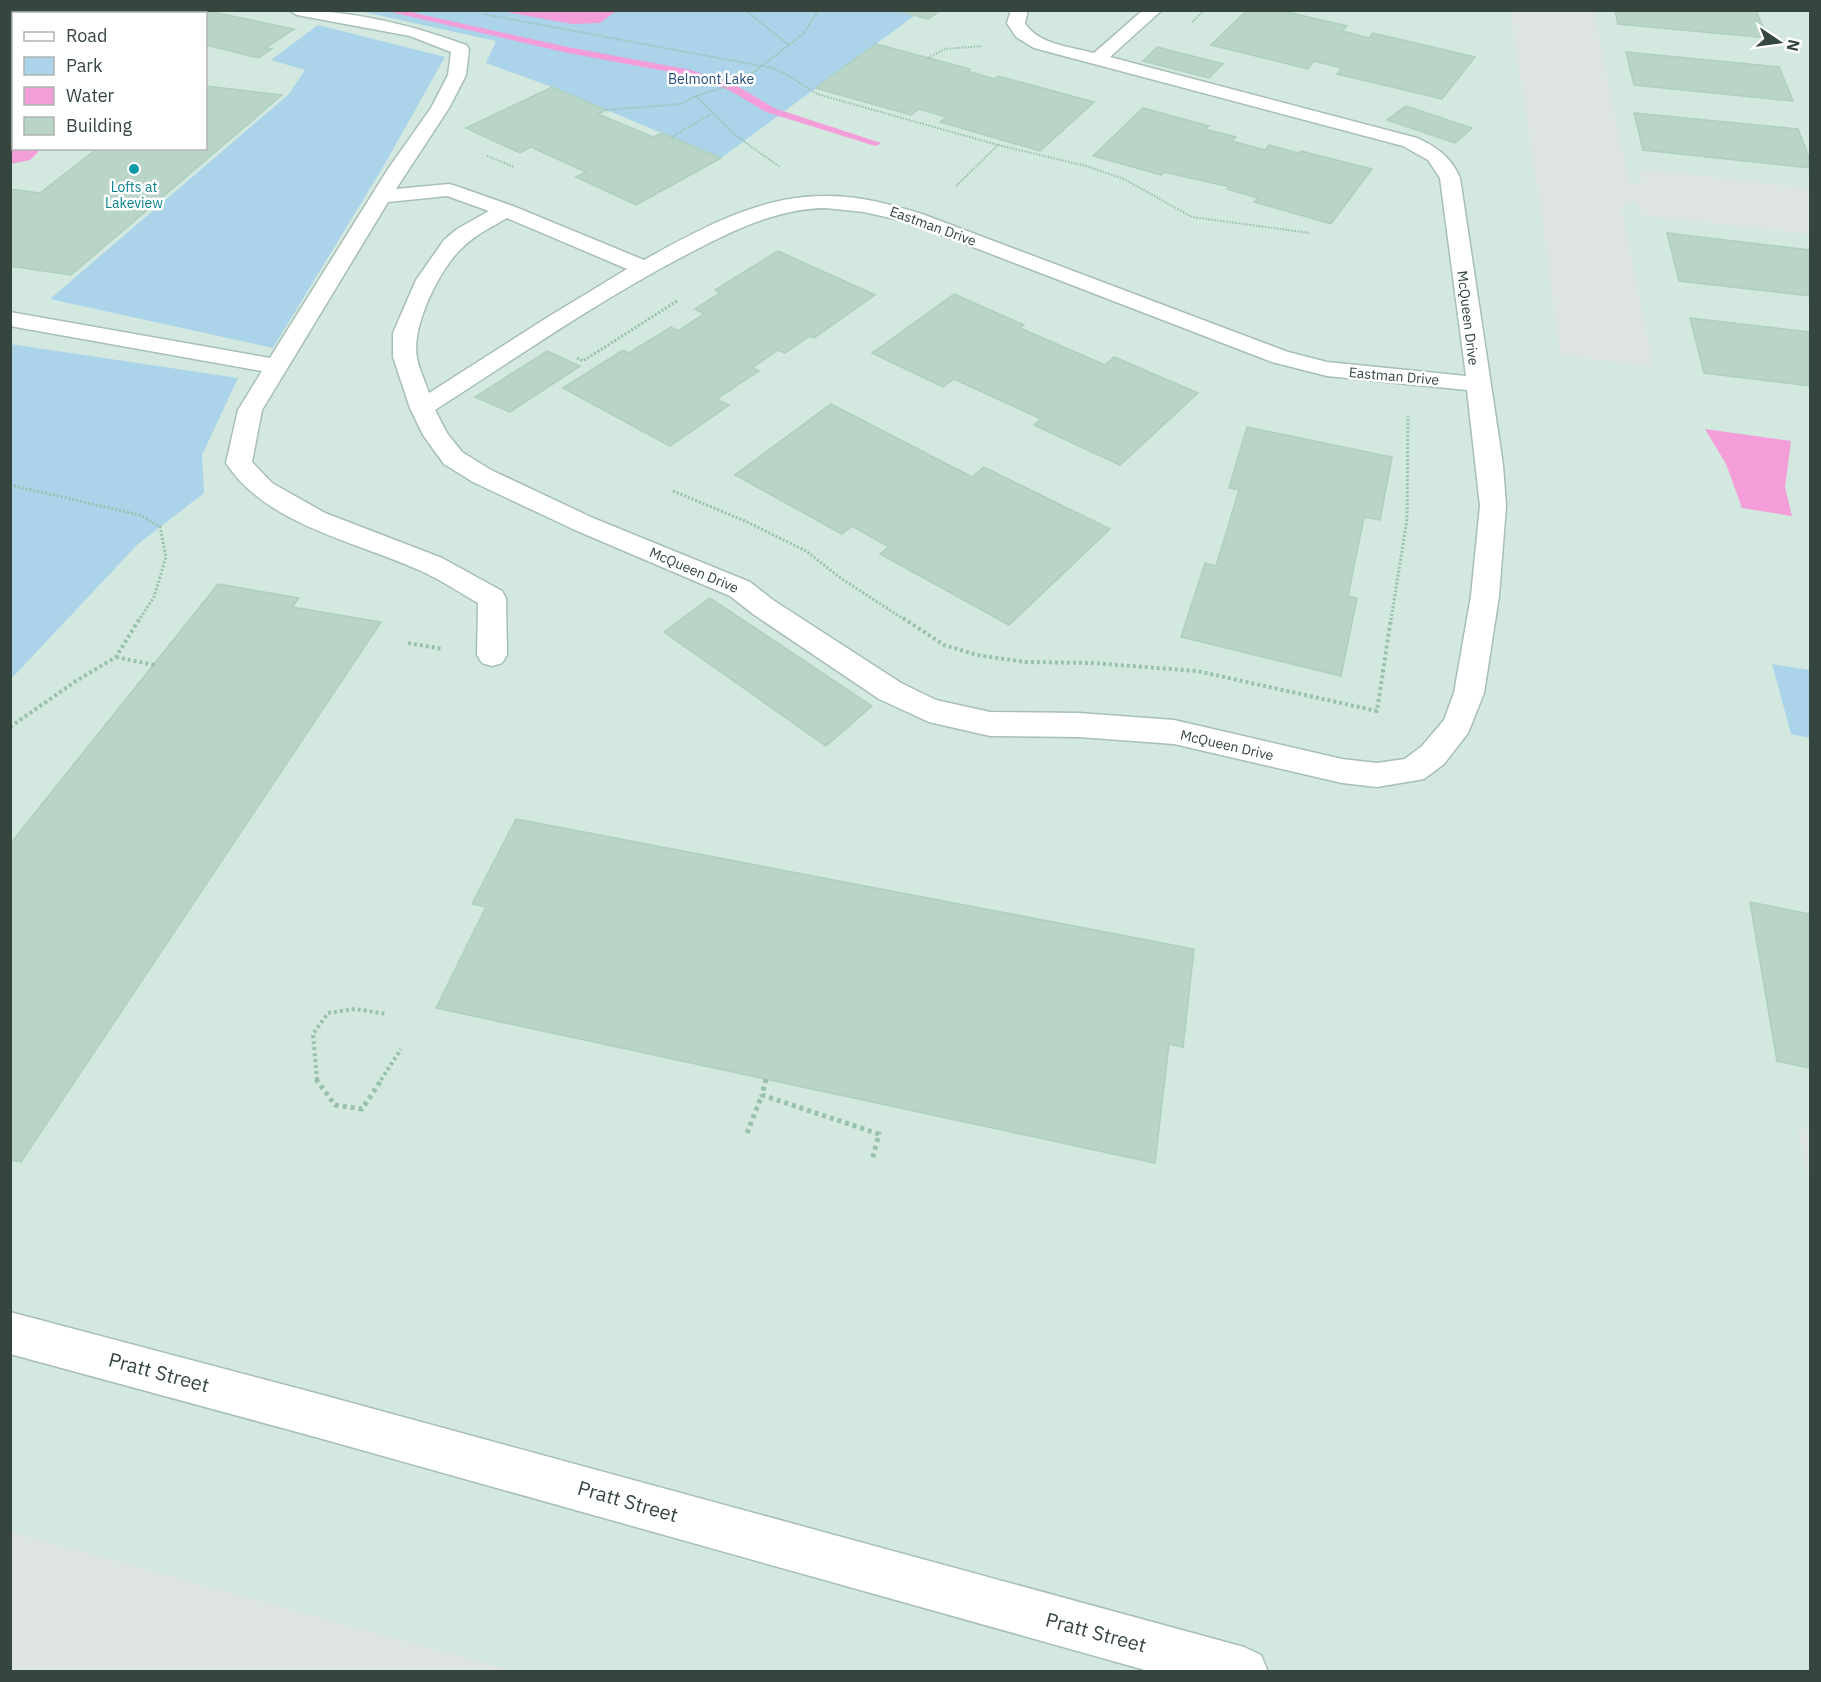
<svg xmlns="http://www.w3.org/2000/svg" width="1821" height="1682" font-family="'IBM Plex Sans',sans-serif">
<rect width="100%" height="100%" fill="#e5f3ed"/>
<path fill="#d3e8df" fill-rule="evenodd" d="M11,11H1810V1671H11ZM14,14H206V148H14Z"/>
<g fill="#abd4ea">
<path d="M894,10L914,16L721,158L552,87L486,63L496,41L359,11Z"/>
<path d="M318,25L445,57L383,167L273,348L50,299L289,94L305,70L271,60Z"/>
<path d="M10,344L238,378L202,455L204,493L137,545L11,679Z"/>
<path d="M1772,664L1810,670V738L1791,734Z"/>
</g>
<g fill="#dde4e1">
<path d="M1510,11H1594L1629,183H1641V169L1810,188V234L1641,215L1636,202H1625L1622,210L1654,367L1560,355L1544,232Z"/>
<path d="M1797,1127L1810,1130V1190Z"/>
<path d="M11,1532L514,1671H11Z"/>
</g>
<g fill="#f39ed9">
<path d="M501,11H616L600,23L572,24Z"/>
<path d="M11,145L13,146L14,148L39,149L40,150L30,160L11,164Z"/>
<path d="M1705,429L1791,441L1785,487L1792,516L1742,508L1726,464Z"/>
</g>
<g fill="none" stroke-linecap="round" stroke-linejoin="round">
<path fill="#f39ed9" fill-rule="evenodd" d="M382,10H401L568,47L691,70L737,86L774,108L881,143L876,146L872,145L766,112L729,90L686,75L568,53Z"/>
</g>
<g fill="#bad5c8" stroke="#add0bf" stroke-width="1.5">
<path d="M10,10L67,14H14V71L10,70Z"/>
<path d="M42,10H203L294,29L265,48L272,49L258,58L206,45V14H67Z"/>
<path d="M894,10H941L928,19Z"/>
<path d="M1247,10H1278L1347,26L1342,31L1369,38L1373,33L1475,57L1442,99L1337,74L1342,68L1314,61L1308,69L1211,45Z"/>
<path d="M1615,10H1756L1767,38L1618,24Z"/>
<path d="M876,44L970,69L967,71L995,79L998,76L1094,102L1040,151L940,122L947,117L919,109L911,115L815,88Z"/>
<path d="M1157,47L1223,64L1209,78L1143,61Z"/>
<path d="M1626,52L1779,67L1793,101L1634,85Z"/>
<path d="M10,70L14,71V121H10Z"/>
<path d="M206,86L282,95L71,275L10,266V189L40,193L98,148H206Z"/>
<path d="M552,87L606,110L598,114L653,137L662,133L721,158L636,205L576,177L586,172L531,147L520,153L466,128Z"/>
<path d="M1406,106L1472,128L1455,143L1387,120Z"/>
<path d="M1143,108L1209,126L1205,129L1236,137L1232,141L1265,150L1269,145L1298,153L1301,151L1372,169L1331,224L1254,202L1258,198L1227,189L1230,187L1164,172L1161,175L1093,156Z"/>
<path d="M1634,113L1798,129L1810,160V168L1643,150Z"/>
<path d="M1667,233L1810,250V296L1679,281Z"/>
<path d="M778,251L875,295L814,338L810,336L785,353L778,350L752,368L759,371L717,399L729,405L670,446L563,388L623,350L629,353L671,327L678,331L704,314L695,309L720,293L715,290Z"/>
<path d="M954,294L1024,325L1020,328L1105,365L1114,357L1198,393L1120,465L1034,425L1041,419L954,379L943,387L872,353Z"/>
<path d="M1690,318L1810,332V386L1704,373Z"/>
<path d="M547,351L580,366L510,412L475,397Z"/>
<path d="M831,404L972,477L984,467L1110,529L1009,625L880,554L889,547L852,526L842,534L735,475Z"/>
<path d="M1247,427L1392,457L1380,520L1364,517L1348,596L1357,598L1341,676L1181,637L1205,563L1216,566L1239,490L1229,488Z"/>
<path d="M218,584L299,598L292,607L381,622L21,1162L10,1160V844Z"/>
<path d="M710,598L872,706L826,746L664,632Z"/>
<path d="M516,819L1194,949L1183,1047L1169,1044L1155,1163L436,1008L486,907L472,904Z"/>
<path d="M1750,902L1810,914V1068L1777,1061Z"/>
</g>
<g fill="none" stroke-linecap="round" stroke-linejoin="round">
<defs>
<g id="minor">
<path d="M289,10C350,10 409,24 466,45L469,49L466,75L449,108L396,189L449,184L456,186L513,206L644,260C698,230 759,196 823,196C857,195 890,204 922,214L1288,352L1327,362L1466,376L1440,178L1428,160L1403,146L1034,48L1016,37L1007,23L1011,10H1028L1025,23C1037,44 1071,47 1094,53L1143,10H1162L1110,57L1417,138C1437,147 1451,157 1460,178L1503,465L1506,506L1499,596L1484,693L1468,733L1444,764L1424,779L1377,787L1342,783L1174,744L1079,737L990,736L929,722L879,699L753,614L730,596L575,530L473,482L444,464L423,435L410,408L393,357V333L416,280L444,240L457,229L489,211L447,196L388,202L262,410L252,462L272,483L325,513L442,558L502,591L506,598L507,655L502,663L492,666L482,663L477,655L478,603C459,592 441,580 421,571C358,542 266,525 226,463L238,410L262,371L10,326V312L270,358L388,169L431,108L448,75L451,52L410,36L297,15ZM825,208L864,212L908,222L1272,362L1327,376L1467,390L1480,506L1471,596L1454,693L1444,720L1422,746L1405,759L1377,763L1342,759L1174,720L1079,713L990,712L936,700L901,683L773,600L750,582L593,518L491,470L462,452L447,433L435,410C516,358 595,303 680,258C726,234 772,209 825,208ZM507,218L627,269L548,317L429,393C425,381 419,369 417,358C411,327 439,270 461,249C474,235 492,227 507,218Z"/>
<path d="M10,1312L319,1394L1244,1647L1261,1655L1268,1672H1152L319,1438L10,1354Z"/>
</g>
</defs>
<use href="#minor" stroke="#a7bfb4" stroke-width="3"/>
<g stroke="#98c2ae" stroke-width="2" stroke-dasharray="1.5 1.5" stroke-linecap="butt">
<path d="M745,10L789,45"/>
<path d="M483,14L772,68L786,74L817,94L998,145L955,187"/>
<path d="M1192,22L1205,10"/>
<path d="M928,58L945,49L982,46"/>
<path d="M696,96L735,135L780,167"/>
<path d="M606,110L681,104L696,96L741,82L803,34L819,10"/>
<path d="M672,137L711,114"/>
<path d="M998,145L1086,166L1124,179L1192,217L1310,233"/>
<path d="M487,156L514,167"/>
</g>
<g stroke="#98c2ae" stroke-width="3" stroke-dasharray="2 2" stroke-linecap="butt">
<path d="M577,358L583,361L677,301"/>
<path d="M10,485L140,515L160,527L166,557L154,597L139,620"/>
<path d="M673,491L745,521L806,551L842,579L905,620"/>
<path d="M1391,620L1407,519L1408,416"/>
</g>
<g stroke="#98c2ae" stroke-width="4" stroke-dasharray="3 3" stroke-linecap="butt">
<path d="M903,618L944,645L977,655L1025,662L1092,663L1197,671L1377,711L1391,618"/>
<path d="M408,643L443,649"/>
<path d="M116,657L154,665"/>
<path d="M10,727L76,681L116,657L140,618"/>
<path d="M317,1080L313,1034L328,1013L355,1009L387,1014"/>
<path d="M381,1080L401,1049"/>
</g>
<g stroke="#98c2ae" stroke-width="5" stroke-dasharray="4 4" stroke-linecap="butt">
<path d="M316,1079L335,1105L362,1109L382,1079"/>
<path d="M766,1079L762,1095L879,1134L872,1160"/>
<path d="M747,1133L762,1095"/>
</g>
<use href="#minor" fill="#fff" fill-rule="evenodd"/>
</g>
<circle fill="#0f9aa8" stroke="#fff" stroke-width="2" cx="134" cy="169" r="6"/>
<g text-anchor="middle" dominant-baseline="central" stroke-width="5" stroke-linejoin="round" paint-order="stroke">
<g font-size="14" fill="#254e7a" stroke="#fff">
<text x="711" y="79">Belmont Lake</text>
</g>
<g font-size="14" fill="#0d838f" stroke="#fff">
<text x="134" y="187">Lofts at<tspan x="134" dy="16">Lakeview</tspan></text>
</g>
<g font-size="14" fill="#34463d" stroke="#fff">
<text transform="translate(933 226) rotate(20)">Eastman Drive</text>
<text transform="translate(1468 318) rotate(83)">McQueen Drive</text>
<text transform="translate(1394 376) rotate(5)">Eastman Drive</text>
<text transform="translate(694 570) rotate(23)">McQueen Drive</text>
<text transform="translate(1227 745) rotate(13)">McQueen Drive</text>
</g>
<g font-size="20" fill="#34463d" stroke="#fff">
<text transform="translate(159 1372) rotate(15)">Pratt Street</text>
<text transform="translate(628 1501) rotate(16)">Pratt Street</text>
<text transform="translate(1096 1632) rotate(15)">Pratt Street</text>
</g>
</g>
<rect width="1821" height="1682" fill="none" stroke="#34463d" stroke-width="24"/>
<rect x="12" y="12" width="195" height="138" fill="#ffffff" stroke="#aeb5b1" stroke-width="1.5"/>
<rect x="24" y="32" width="30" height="9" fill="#ffffff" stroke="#aeb5b1" stroke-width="1.5"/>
<text x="66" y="42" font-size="18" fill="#34463d">Road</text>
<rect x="24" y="57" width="30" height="18" fill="#abd4ea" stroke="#aeb5b1" stroke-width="1.5"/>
<text x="66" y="72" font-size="18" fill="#34463d">Park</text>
<rect x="24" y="87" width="30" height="18" fill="#f39ed9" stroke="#aeb5b1" stroke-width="1.5"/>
<text x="66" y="102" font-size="18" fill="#34463d">Water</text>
<rect x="24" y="117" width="30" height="18" fill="#bad5c8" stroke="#aeb5b1" stroke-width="1.5"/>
<text x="66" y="132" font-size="18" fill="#34463d">Building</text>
<g transform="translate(1779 42) rotate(103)" stroke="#ffffff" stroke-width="4.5" paint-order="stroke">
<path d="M0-4.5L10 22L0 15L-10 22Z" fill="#34463d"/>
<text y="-9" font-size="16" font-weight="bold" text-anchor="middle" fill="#34463d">N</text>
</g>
</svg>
